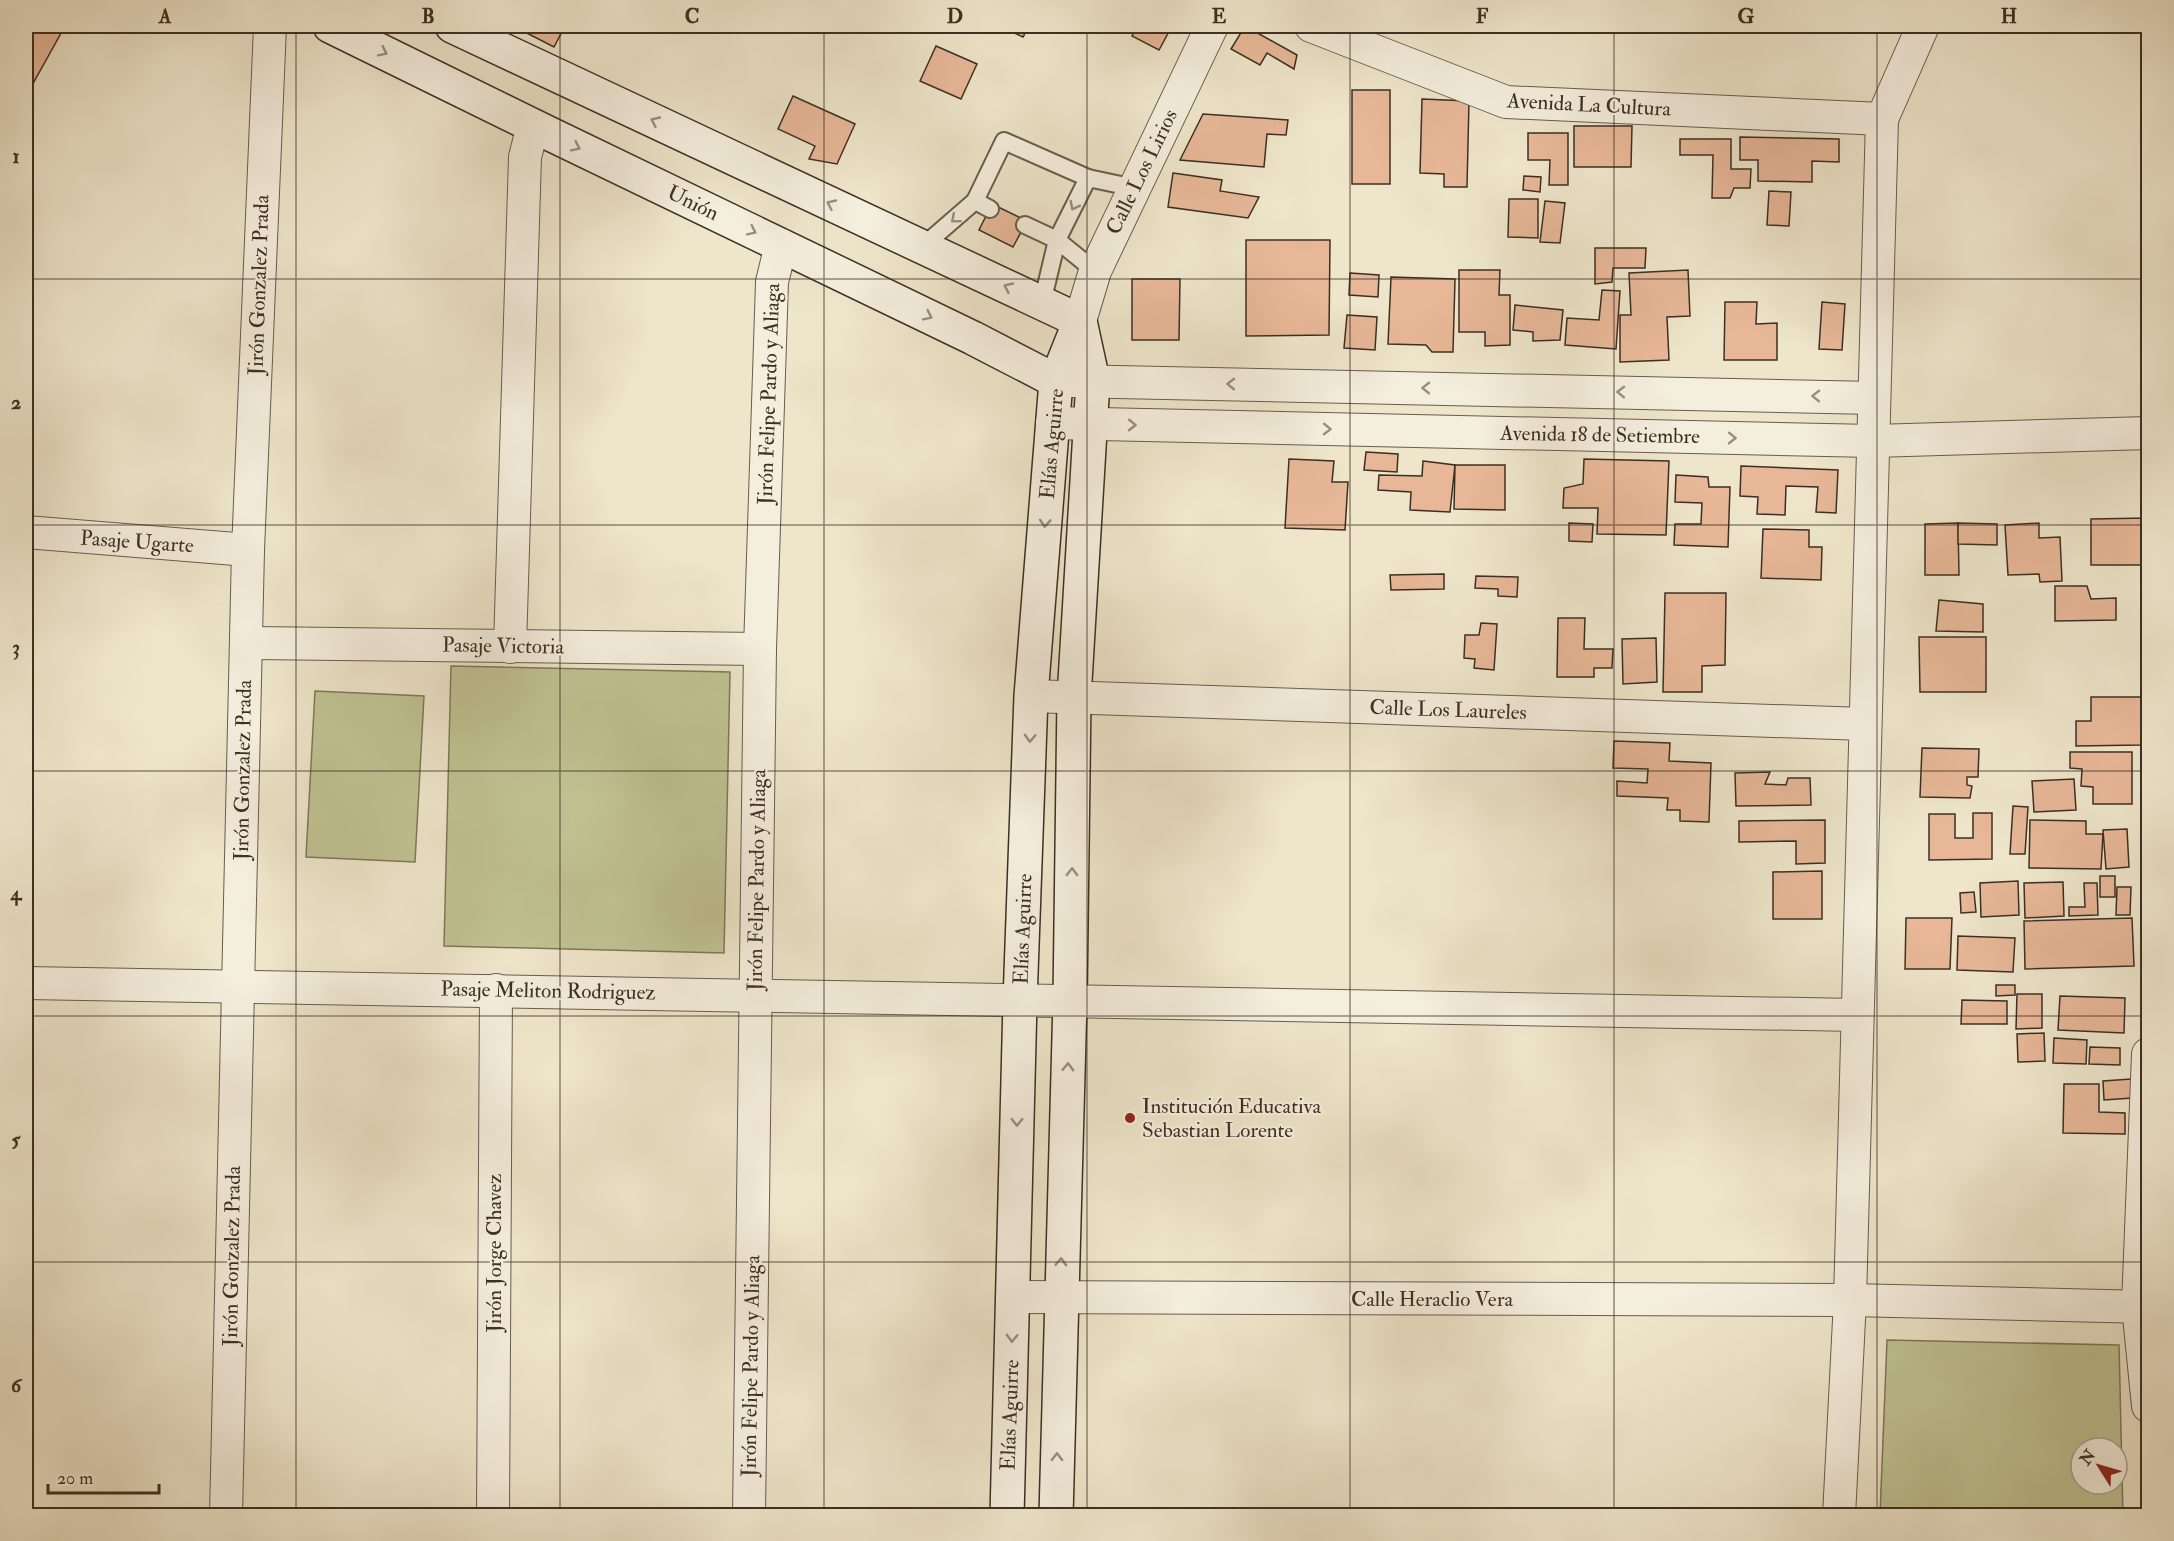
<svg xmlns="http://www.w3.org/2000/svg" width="2174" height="1541" font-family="'IM FELL Double Pica',serif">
<rect width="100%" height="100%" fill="#eee5ca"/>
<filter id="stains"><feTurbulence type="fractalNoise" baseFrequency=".00333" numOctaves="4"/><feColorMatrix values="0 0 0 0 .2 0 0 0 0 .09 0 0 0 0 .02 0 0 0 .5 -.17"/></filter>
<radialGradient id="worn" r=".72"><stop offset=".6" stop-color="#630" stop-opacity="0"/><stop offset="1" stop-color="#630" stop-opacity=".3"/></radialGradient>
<g fill="#c0c292" stroke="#7e785a" stroke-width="1.5" fill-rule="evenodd">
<path d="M451,666L730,672L724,953L444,946Z"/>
<path d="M315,691L424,696L415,862L306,857Z"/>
<path d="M1887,1340L2119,1345L2123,1515H1880ZM2081,1448H2117V1484H2081Z"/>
</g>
<g fill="#e7b797" stroke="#3d2f23" stroke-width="1.5">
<path d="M26,26H65L26,96Z"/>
<path d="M513,26H565L554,47Z"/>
<path d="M999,26H1029L1023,37Z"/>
<path d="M1137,26H1172L1159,50L1132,36Z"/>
<path d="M1245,26L1297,55L1294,69L1267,53L1260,65L1231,49Z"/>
<path d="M936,46L977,64L961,99L920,81Z"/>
<rect x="1352" y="90" width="38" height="94"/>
<path d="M793,96L855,124L837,164L809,159L815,146L778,129Z"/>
<path d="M1422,99L1469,101L1467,187H1444V174L1420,173Z"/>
<path d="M1203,114L1288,120L1286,135L1267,134L1264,167L1180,160Z"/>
<path d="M1574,126H1632L1631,167H1574Z"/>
<path d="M1528,133H1568V185H1549L1550,160H1528Z"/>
<path d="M1740,137L1839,139V162L1812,161V182L1758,181V160H1740Z"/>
<path d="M1680,139H1731V169H1751L1750,188H1734L1730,198H1712L1713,155H1680Z"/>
<path d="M1173,173L1222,180L1220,191L1259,197L1248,218L1168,207Z"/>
<path d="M1524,176L1541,177L1540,192L1523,190Z"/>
<path d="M1769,191L1791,192L1789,226L1767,225Z"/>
<path d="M1509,199H1538V238L1508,237Z"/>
<path d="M1545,201L1565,203L1560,243L1540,242Z"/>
<path d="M992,204L1027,221L1013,247L979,230Z"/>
<path d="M1246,240H1330L1329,335L1246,336Z"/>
<path d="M1595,248H1646L1645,268H1613L1612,282L1595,284Z"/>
<path d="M1459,270H1500L1499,295H1510V345L1485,346V332H1459Z"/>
<path d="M1688,270L1690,316L1667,317L1669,360L1620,362V315H1631L1629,273Z"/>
<path d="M1350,273L1379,275L1378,297L1349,295Z"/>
<path d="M1391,277L1455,279L1453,352H1432L1426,345L1388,344Z"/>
<path d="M1132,279H1180L1179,340H1132Z"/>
<path d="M1602,290L1620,291L1616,349L1565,345L1567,318L1599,320Z"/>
<path d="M1725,302H1757L1756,324L1777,323V360H1724Z"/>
<path d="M1822,302L1845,304L1842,350L1819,349Z"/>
<path d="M1515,305L1563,310L1560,340L1533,341V332L1513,330Z"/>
<path d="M1347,315L1377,317L1375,350L1344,348Z"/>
<path d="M1366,452L1398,454L1397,472L1364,470Z"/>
<path d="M1289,459L1334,461L1332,482H1348L1345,530L1285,528Z"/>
<path d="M1584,459L1669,461L1666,535L1597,534L1598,508H1563L1564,488L1583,484Z"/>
<path d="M1423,461L1455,465L1450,512L1410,510L1411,492L1378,490L1379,475L1422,476Z"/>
<path d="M1455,465H1505V510L1454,509Z"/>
<path d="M1741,466L1838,470L1836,513L1816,512L1818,487L1786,486L1785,515L1757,514L1758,497L1740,496Z"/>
<path d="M1676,475L1708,477L1709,487H1730L1728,547L1674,545L1675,524H1701L1702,503L1675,502Z"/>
<path d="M2148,518V565H2091V519Z"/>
<path d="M1569,523L1593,524L1592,542L1569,541Z"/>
<path d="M1958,523L1959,575H1925V524Z"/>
<path d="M1958,523L1997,524V545L1958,544Z"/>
<path d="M2039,523V538L2060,537L2062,581L2040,582L2039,574L2008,575L2005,525Z"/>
<path d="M1763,529L1809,530V547H1822L1821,580L1761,578Z"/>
<path d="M1444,574V589L1391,590L1390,575Z"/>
<path d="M1476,576L1518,577L1517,597L1498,596V589L1475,588Z"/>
<path d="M2055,586H2087L2091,599L2116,598V620L2055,621Z"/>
<path d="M1665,593H1726L1725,665L1702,666V692H1663Z"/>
<path d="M1939,600L1983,604V632L1936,631Z"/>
<path d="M1558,618H1585L1584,649H1613L1612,668H1594V677H1557Z"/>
<path d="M1481,623L1497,624L1494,670L1474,668L1475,659L1464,658L1465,635H1479Z"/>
<path d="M1919,637H1986V692H1920Z"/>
<path d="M1656,638L1657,682L1623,684L1622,639Z"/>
<path d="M2091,697H2141V745L2076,746V721H2091Z"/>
<path d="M1614,741L1670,743L1669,761L1711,763L1709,822L1680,821V810H1667L1668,798L1617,796V781L1647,783L1648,769L1613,768Z"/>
<path d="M1922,748L1979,749L1978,777H1967V785L1972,786L1970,798L1920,797Z"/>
<path d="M2070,752H2132V804H2093V787L2081,786L2082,769L2070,768Z"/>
<path d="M1770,772L1765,784L1786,785L1788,778H1810L1811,805L1736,806L1735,773Z"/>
<path d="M2074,779L2076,810L2034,812L2032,781Z"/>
<path d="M2013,806L2028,807L2025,854H2010Z"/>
<path d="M1973,813H1992V859L1929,860V814H1955V838H1973Z"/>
<path d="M1825,820V863L1796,864V841L1739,842V821Z"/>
<path d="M2030,820L2086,821V834H2103L2101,869L2029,868Z"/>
<path d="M2127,829L2129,867L2106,869L2103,830Z"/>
<path d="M1822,871V919H1773V872Z"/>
<rect x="2100" y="876" width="15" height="21"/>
<path d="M2018,881L2019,915L1981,917L1980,883Z"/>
<path d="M2063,882L2064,916L2025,918L2024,883Z"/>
<path d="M2084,883H2097L2098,915L2069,916V907H2085Z"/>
<path d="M2117,887H2131L2130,915H2116Z"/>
<path d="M1974,892L1976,912L1961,913L1960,893Z"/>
<path d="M1906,918H1952L1950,969H1905Z"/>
<path d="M2132,918L2134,966L2025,969L2024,921Z"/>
<path d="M1958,936L2015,938L2013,972L1957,970Z"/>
<path d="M1996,985H2015V995L1996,996Z"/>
<path d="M2017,994H2042V1028L2016,1029Z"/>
<path d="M2060,996L2125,998L2124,1033L2058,1030Z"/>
<path d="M1962,1000L2007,1001V1024H1961Z"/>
<path d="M2044,1033L2045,1061L2018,1062L2017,1034Z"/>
<path d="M2054,1038L2087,1040L2086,1064L2053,1063Z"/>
<path d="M2090,1047L2120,1048V1065L2089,1064Z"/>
<path d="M2131,1079L2132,1098L2104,1100L2103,1081Z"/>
<path d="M2064,1084H2099V1112L2125,1113V1134L2063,1133Z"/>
</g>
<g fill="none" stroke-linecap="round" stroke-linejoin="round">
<defs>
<g id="lane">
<path d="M975,201L1004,141L1088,178"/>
<path d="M1025,225L1057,240L1042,303"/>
<path d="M922,247L975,201L990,209"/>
<path d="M1095,271L1057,240L1088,178L1135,188"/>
</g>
<g id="street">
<path d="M1311,26L1506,102L1882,119"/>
<path d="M1080,321L1095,271L1212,26"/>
<path d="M1068,381L1874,398"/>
<path d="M1052,423L1873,441L2148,433"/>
<path d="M26,532L248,550"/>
<path d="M246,643L760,649"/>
<path d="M510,647L525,157L533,126"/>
<path d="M1031,696L1865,724"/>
<path d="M26,983L1857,1015"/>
<path d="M2148,1054L2138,1306L2148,1406"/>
<path d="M1014,1297L1850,1300L2148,1307"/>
<path d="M226,1516L248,550L270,26"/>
<path d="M493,1516L496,990"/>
<path d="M749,1516L760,649L772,282L781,245"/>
<path d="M1839,1516L1850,1300L1882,119L1923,26"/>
</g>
<g id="secondary">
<path d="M330,26L546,132L973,338L1056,381"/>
<path d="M452,26L1080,321"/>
<path d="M1007,1516L1020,1001L1031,696L1056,381L1080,321"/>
<path d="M1056,1516L1070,1000L1074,698L1093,381L1080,321"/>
</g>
</defs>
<use href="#lane" stroke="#695c4d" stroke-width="20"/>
<use href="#street" stroke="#695c4d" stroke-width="34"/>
<use href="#secondary" stroke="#3d2f23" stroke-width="36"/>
<use href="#lane" stroke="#f4eedd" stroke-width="16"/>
<use href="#street" stroke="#f4eedd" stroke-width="32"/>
<use href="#secondary" stroke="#f4eedd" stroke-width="33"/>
</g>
<defs><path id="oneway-chevron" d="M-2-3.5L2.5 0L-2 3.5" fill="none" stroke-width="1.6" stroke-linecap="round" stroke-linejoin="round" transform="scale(1.5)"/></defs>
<g stroke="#988e80">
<use href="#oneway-chevron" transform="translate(383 52) rotate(26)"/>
<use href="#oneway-chevron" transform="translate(655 121) rotate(-155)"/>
<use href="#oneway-chevron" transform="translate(576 147) rotate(26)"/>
<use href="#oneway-chevron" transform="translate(831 204) rotate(-155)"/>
<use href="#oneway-chevron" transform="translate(1074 206) rotate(117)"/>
<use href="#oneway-chevron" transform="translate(955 219) rotate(140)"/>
<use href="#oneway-chevron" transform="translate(752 231) rotate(26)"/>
<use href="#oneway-chevron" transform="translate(1008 287) rotate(-155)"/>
<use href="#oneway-chevron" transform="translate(928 316) rotate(26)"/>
<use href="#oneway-chevron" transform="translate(1231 384) rotate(-179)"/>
<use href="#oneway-chevron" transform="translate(1426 388) rotate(-179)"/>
<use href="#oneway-chevron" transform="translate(1621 392) rotate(-179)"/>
<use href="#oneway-chevron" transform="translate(1816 396) rotate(-179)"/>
<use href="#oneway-chevron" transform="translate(1132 425) rotate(1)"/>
<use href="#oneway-chevron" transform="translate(1327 429) rotate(1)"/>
<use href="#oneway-chevron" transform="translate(1732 438) rotate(1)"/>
<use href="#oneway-chevron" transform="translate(1045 523) rotate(94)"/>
<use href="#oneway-chevron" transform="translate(1030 738) rotate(92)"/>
<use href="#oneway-chevron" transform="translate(1072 872) rotate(-89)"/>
<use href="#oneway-chevron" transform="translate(1068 1067) rotate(-88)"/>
<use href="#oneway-chevron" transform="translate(1017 1122) rotate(91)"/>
<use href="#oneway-chevron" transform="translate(1061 1262) rotate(-88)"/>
<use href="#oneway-chevron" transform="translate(1012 1338) rotate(92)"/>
<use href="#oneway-chevron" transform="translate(1057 1457) rotate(-89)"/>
</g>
<path fill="none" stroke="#3d2f23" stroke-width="1.5" stroke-opacity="0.55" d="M296,26V1516M560,26V1516M824,26V1516M1087,26V1516M1350,26V1516M1614,26V1516M1877,26V1516M26,279H2148M26,525H2148M26,771H2148M26,1016H2148M26,1262H2148"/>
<circle fill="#8f2418" stroke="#f4eedd" stroke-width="2" cx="1130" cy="1118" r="6"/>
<g text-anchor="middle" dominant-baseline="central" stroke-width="4.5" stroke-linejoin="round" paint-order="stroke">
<g font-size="21" fill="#3d2f23" stroke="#f4eedd">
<text transform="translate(1589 105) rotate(3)">Avenida La Cultura</text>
<text transform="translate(1142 172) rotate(-64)">Calle Los Lirios</text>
<text transform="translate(693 203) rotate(26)">Unión</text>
<text transform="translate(259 285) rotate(-88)">Jirón Gonzalez Prada</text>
<text transform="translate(769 394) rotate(-88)">Jirón Felipe Pardo y Aliaga</text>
<text transform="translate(1600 435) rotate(1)">Avenida 18 de Setiembre</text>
<text transform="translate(1052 444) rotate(-85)">Elías Aguirre</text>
<text transform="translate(137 542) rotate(4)">Pasaje Ugarte</text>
<text transform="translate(503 646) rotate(1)">Pasaje Victoria</text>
<text transform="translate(1448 710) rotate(2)">Calle Los Laureles</text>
<text transform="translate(243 770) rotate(-89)">Jirón Gonzalez Prada</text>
<text transform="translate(757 880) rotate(-89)">Jirón Felipe Pardo y Aliaga</text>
<text transform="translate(1023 929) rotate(-88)">Elías Aguirre</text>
<text transform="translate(548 991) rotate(1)">Pasaje Meliton Rodriguez</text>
<text transform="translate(494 1253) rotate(-90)">Jirón Jorge Chavez</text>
<text transform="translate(232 1256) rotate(-89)">Jirón Gonzalez Prada</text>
<text x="1432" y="1299">Calle Heraclio Vera</text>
<text transform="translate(751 1366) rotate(-89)">Jirón Felipe Pardo y Aliaga</text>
<text transform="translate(1010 1415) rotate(-88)">Elías Aguirre</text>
</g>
<g font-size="21" fill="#3d2f23" stroke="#f4eedd" text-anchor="start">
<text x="1142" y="1106">Institución Educativa<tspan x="1142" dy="24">Sebastian Lorente</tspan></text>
</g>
</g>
<rect width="2174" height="1541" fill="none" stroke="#eee5ca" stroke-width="66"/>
<g transform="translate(2099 1466) rotate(307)"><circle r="28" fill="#f4eedd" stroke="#aba293" stroke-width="1.5"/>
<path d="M0-4.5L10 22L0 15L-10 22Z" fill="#8f2418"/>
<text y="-9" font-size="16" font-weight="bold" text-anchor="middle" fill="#3d2f23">N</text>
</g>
<path d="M48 1484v9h111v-9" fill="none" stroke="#3d2f23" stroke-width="3"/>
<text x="57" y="1484" font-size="18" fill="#3d2f23" stroke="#f4eedd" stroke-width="4.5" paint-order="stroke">20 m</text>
<rect x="33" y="33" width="2108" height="1475" fill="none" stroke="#3d2f23" stroke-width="2"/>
<g font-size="20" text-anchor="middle" font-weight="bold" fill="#3d2f23">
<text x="165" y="23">A</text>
<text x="428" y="23">B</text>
<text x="692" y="23">C</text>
<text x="955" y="23">D</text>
<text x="1219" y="23">E</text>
<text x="1482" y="23">F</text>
<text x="1746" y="23">G</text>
<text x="2009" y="23">H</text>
<text x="16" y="163">1</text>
<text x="16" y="409">2</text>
<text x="16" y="654">3</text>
<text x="16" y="900">4</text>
<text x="16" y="1146">5</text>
<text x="16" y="1392">6</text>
</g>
<rect width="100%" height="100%" filter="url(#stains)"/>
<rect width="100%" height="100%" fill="url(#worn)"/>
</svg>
